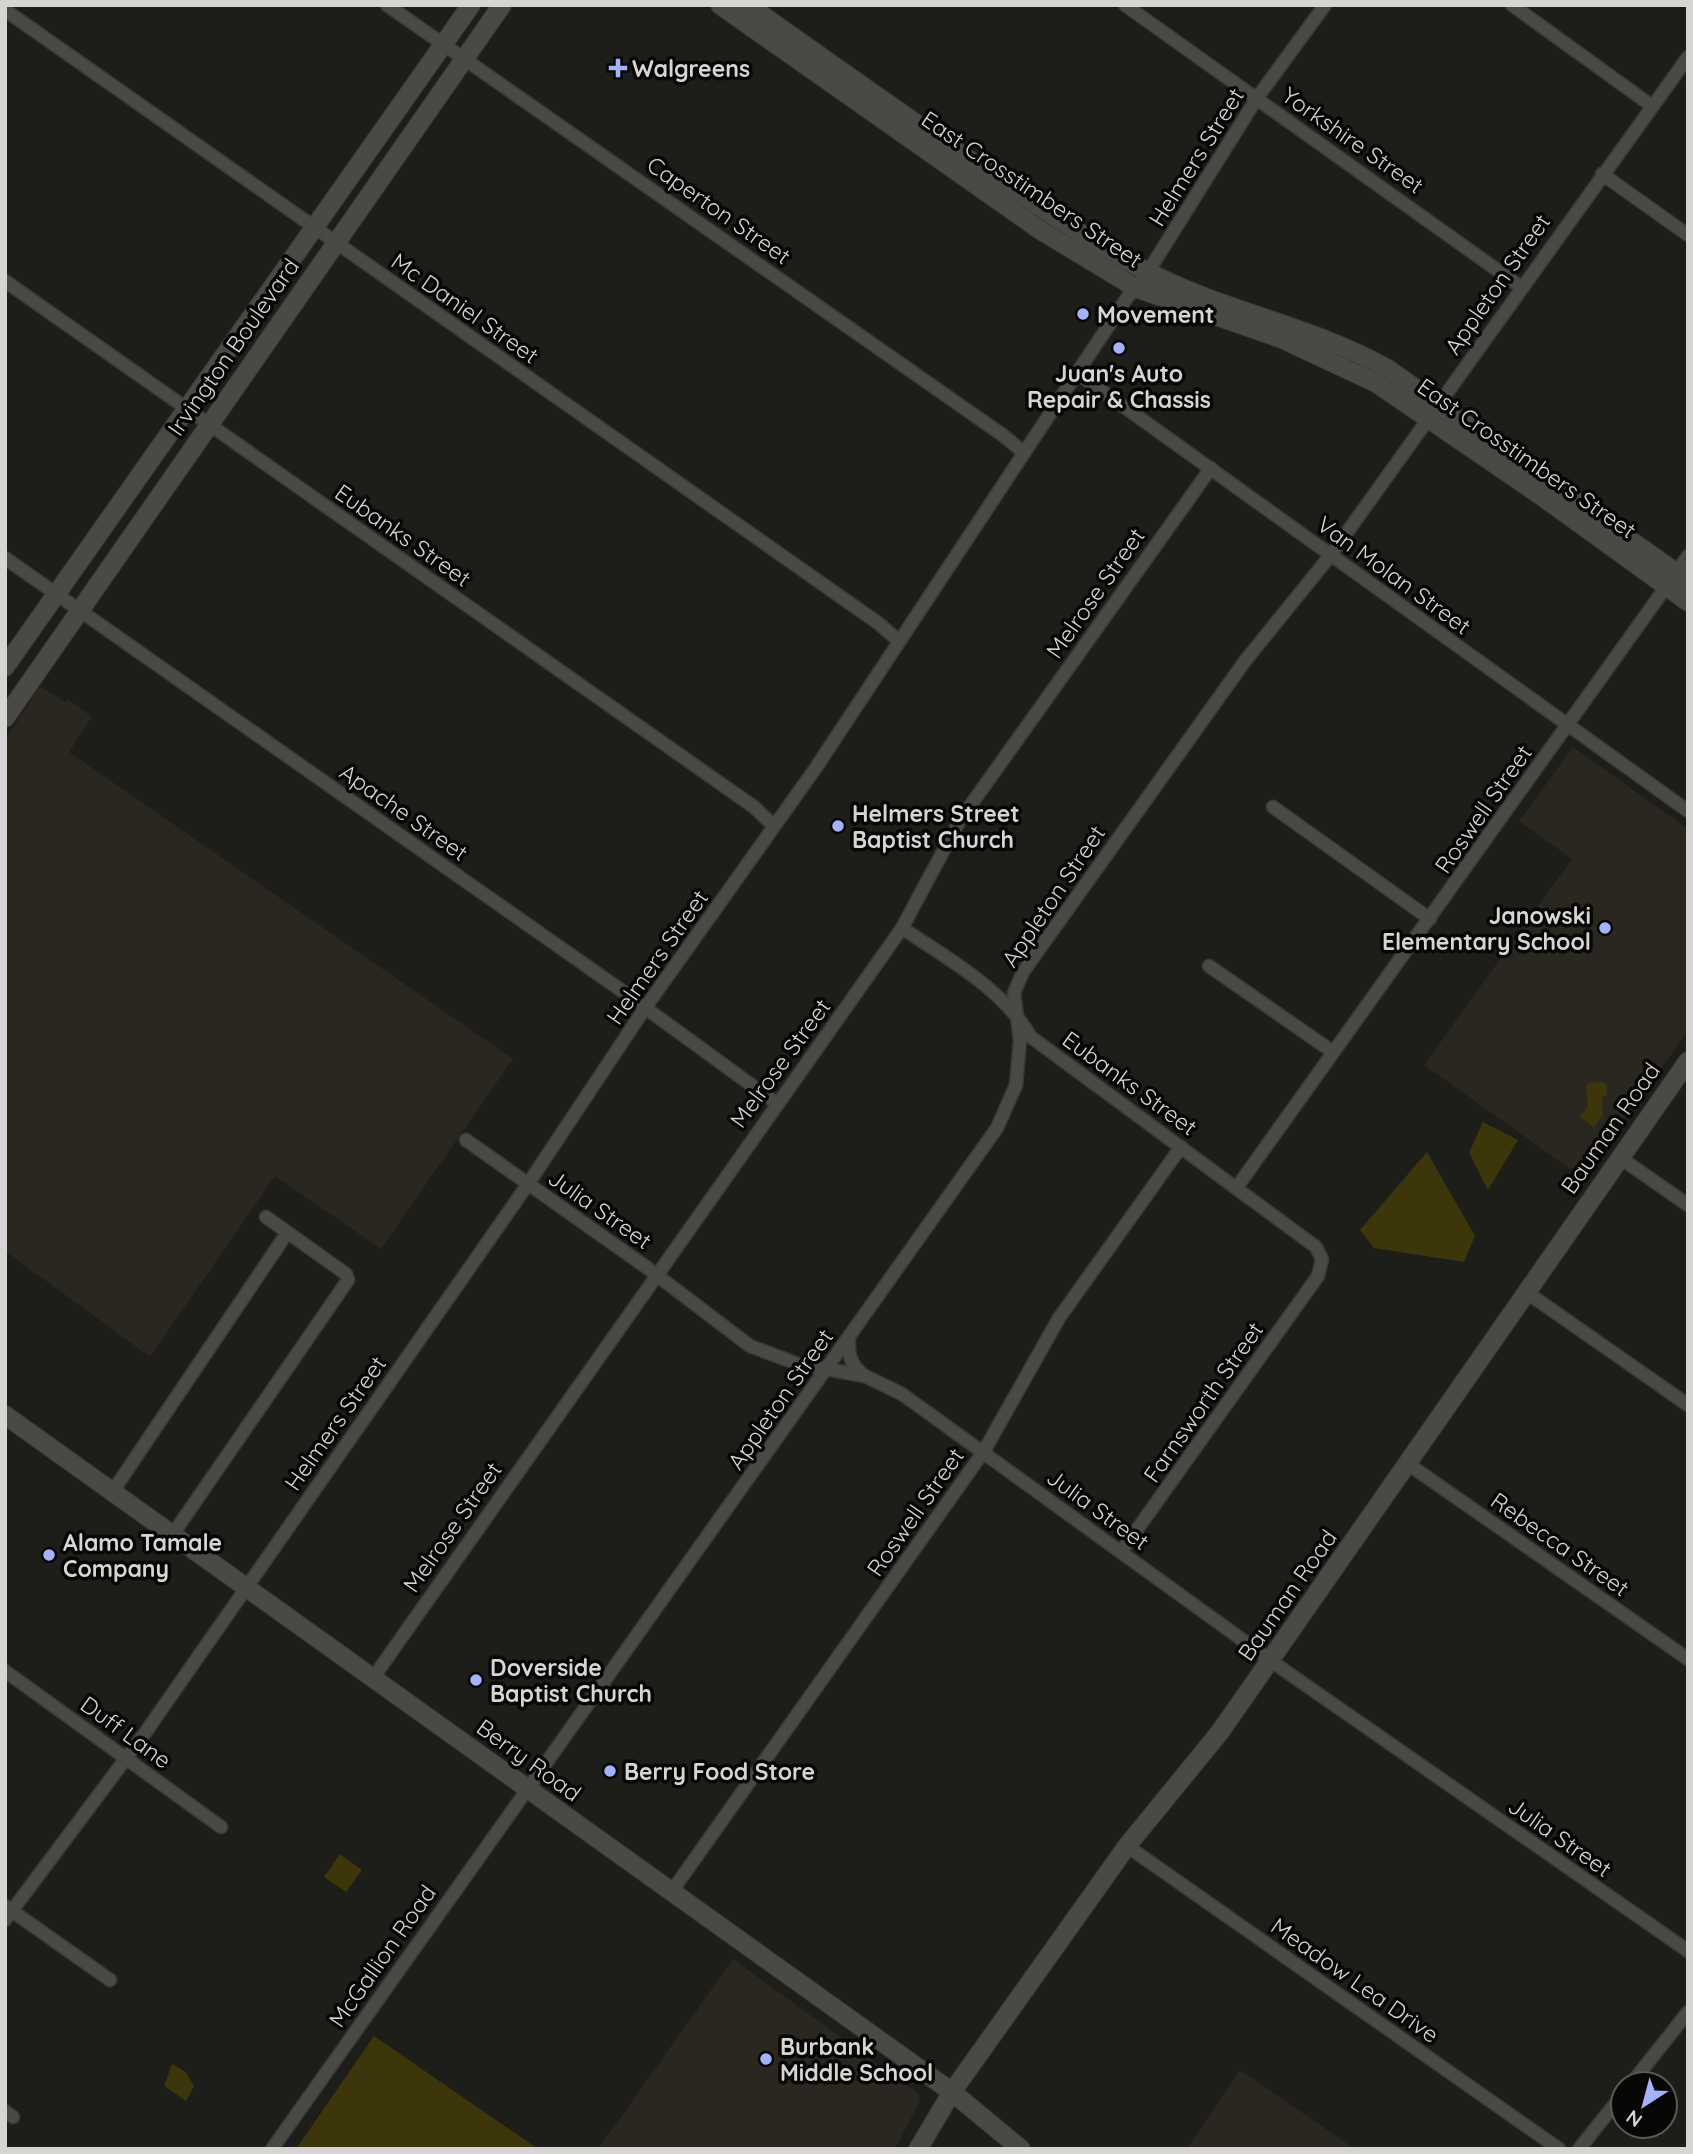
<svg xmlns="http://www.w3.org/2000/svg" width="1693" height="2154" font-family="Quicksand,sans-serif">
<rect width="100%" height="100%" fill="#1d1d1a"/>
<g fill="#29271f">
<path d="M40,686L65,702L68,699L92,717L69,752L513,1059L381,1249L275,1176L150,1357L5,1251V740Z"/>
<path d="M1573,747L1688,829V1031L1583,1178L1424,1065L1572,859L1519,821Z"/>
<path d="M733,1959L919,2094L920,2101L895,2149H598Z"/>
<path d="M1240,2070L1355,2149H1187Z"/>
</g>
<g fill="#3e360b">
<path d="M1603,1082L1607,1086V1094L1602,1098L1603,1115L1594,1127L1580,1117L1588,1106L1586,1086L1589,1083Z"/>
<path d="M1483,1122L1518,1140L1488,1190L1469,1153Z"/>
<path d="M1427,1152L1475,1236L1464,1262L1374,1248L1360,1230Z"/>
<path d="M340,1854L362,1870L346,1892L324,1877Z"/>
<path d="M374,2036L538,2149H296Z"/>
<path d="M172,2064L186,2072L194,2086L186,2101L164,2086Z"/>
</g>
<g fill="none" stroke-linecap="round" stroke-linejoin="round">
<defs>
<g id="street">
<path d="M387,5L1004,436L1024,453"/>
<path d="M1125,5L1521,287"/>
<path d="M1512,5L1652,106"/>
<path d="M5,10L878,623L899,641"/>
<path d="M1602,174L1688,235"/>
<path d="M5,281L754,807L774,826"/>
<path d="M1077,373L1688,811"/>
<path d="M5,558L625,993L776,1103"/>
<path d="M1273,807L1430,919"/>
<path d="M902,928C948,959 1002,988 1031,1037L1316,1247L1322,1259L1318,1276L1121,1552"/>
<path d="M1209,966L1333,1052"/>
<path d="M466,1140L646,1267L750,1346L798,1364L865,1376L902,1394L1284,1670L1688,1951"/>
<path d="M1619,1157L1688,1205"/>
<path d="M1237,1187L1688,556"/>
<path d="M1526,1292L1688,1405"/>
<path d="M849,1337C848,1355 850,1365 865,1376"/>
<path d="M1408,1464L1688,1659"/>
<path d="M113,1491L287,1233"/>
<path d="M173,1534L348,1280L346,1274L266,1217"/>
<path d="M5,1671L221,1827"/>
<path d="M373,1678L902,928L960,820L1211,468"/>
<path d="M1127,1846L1559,2149"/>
<path d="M675,1895L677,1884L984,1451L1059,1318L1181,1147"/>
<path d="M5,1906L110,1980"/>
<path d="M5,1920L145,1733L528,1184L645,1008L815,769L1077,373L1127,298L1148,272L1257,98L1325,5"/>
<path d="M1631,2084L1688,2012"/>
<path d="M5,2111L13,2117"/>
<path d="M272,2149L997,1128L1016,1085L1020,1040L1014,993L1023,972L1245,661L1330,556L1688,57"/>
<path d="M1579,2149L1623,2094"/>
</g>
<g id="secondary">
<path d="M720,5L1040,230L1136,288L1282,339L1376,383L1540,495L1688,602"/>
<path d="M748,5C837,68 926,132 1017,192C1060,220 1102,249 1148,272C1225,312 1312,326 1388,369L1688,581"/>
<path d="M5,667L471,5"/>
<path d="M5,718L502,5"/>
<path d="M5,1415L952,2092L1021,2149"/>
<path d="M918,2149L952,2092L1127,1846L1220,1732L1688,1061"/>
</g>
</defs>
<use href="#street" stroke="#393837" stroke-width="15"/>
<use href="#secondary" stroke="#393837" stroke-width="20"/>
<use href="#street" stroke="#4a4946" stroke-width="12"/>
<use href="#secondary" stroke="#4a4946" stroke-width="18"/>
</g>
<g fill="#a4b2fc" stroke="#070706" stroke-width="2.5">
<path d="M614.5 57.5h7v7h7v7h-7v7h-7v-7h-7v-7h7z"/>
<circle cx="1083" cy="314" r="7"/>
<circle cx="1119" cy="348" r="7"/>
<circle cx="838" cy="826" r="7"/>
<circle cx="1605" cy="928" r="7"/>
<circle cx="49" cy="1555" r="7"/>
<circle cx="476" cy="1680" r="7"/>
<circle cx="610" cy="1771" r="7"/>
<circle cx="766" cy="2059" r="7"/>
</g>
<g text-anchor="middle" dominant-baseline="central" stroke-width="7" stroke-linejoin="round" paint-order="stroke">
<g font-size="23" font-weight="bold" fill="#d6d5d4" stroke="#070706" text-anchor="start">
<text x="632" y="68">Walgreens</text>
<text x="1097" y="314">Movement</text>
<text x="1119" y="373" text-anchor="middle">Juan's Auto<tspan x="1119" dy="26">Repair &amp; Chassis</tspan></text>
<text x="852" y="813">Helmers Street<tspan x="852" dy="26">Baptist Church</tspan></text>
<text x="1591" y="915" text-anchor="end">Janowski<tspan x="1591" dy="26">Elementary School</tspan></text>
<text x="63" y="1542">Alamo Tamale<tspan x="63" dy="26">Company</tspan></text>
<text x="490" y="1667">Doverside<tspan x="490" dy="26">Baptist Church</tspan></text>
<text x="624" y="1771">Berry Food Store</text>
<text x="780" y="2046">Burbank<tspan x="780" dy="26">Middle School</tspan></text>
</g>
<g font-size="23" fill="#d6d5d4" stroke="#070706">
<text transform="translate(1353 140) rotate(35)">Yorkshire Street</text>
<text transform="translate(1196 157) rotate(-58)">Helmers Street</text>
<text transform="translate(1032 189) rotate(34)">East Crosstimbers Street</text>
<text transform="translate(719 210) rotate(35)">Caperton Street</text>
<text transform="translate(1497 284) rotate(-55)">Appleton Street</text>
<text transform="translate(465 308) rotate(35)">Mc Daniel Street</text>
<text transform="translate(233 347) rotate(-55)">Irvington Boulevard</text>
<text transform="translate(1527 458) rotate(35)">East Crosstimbers Street</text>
<text transform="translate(403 535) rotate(35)">Eubanks Street</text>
<text transform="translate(1394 575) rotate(36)">Van Molan Street</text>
<text transform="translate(1095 593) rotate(-55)">Melrose Street</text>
<text transform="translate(1483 809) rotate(-55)">Roswell Street</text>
<text transform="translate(404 812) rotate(35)">Apache Street</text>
<text transform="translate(1053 896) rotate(-56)">Appleton Street</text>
<text transform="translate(657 957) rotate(-55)">Helmers Street</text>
<text transform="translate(780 1063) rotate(-54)">Melrose Street</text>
<text transform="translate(1130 1083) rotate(36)">Eubanks Street</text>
<text transform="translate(1610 1128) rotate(-55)">Bauman Road</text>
<text transform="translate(600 1209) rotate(35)">Julia Street</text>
<text transform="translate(780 1399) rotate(-55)">Appleton Street</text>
<text transform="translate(1203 1402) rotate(-55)">Farnsworth Street</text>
<text transform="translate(335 1423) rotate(-55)">Helmers Street</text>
<text transform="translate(1098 1509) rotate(36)">Julia Street</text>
<text transform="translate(915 1512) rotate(-55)">Roswell Street</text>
<text transform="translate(452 1527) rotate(-55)">Melrose Street</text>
<text transform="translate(1560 1544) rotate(35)">Rebecca Street</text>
<text transform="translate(1287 1595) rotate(-55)">Bauman Road</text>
<text transform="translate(126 1732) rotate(36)">Duff Lane</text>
<text transform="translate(529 1760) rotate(36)">Berry Road</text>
<text transform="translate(1560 1837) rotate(35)">Julia Street</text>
<text transform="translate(382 1956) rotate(-55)">McGallion Road</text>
<text transform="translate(1355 1980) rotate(35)">Meadow Lea Drive</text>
</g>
</g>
<rect width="1693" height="2154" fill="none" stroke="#d6d5d4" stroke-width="14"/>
<g transform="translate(1644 2105) rotate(216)"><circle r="33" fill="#070706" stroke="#5a5958" stroke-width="2"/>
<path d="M0-5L12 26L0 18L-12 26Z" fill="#a4b2fc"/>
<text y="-10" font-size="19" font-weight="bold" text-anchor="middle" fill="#d6d5d4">N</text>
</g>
</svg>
